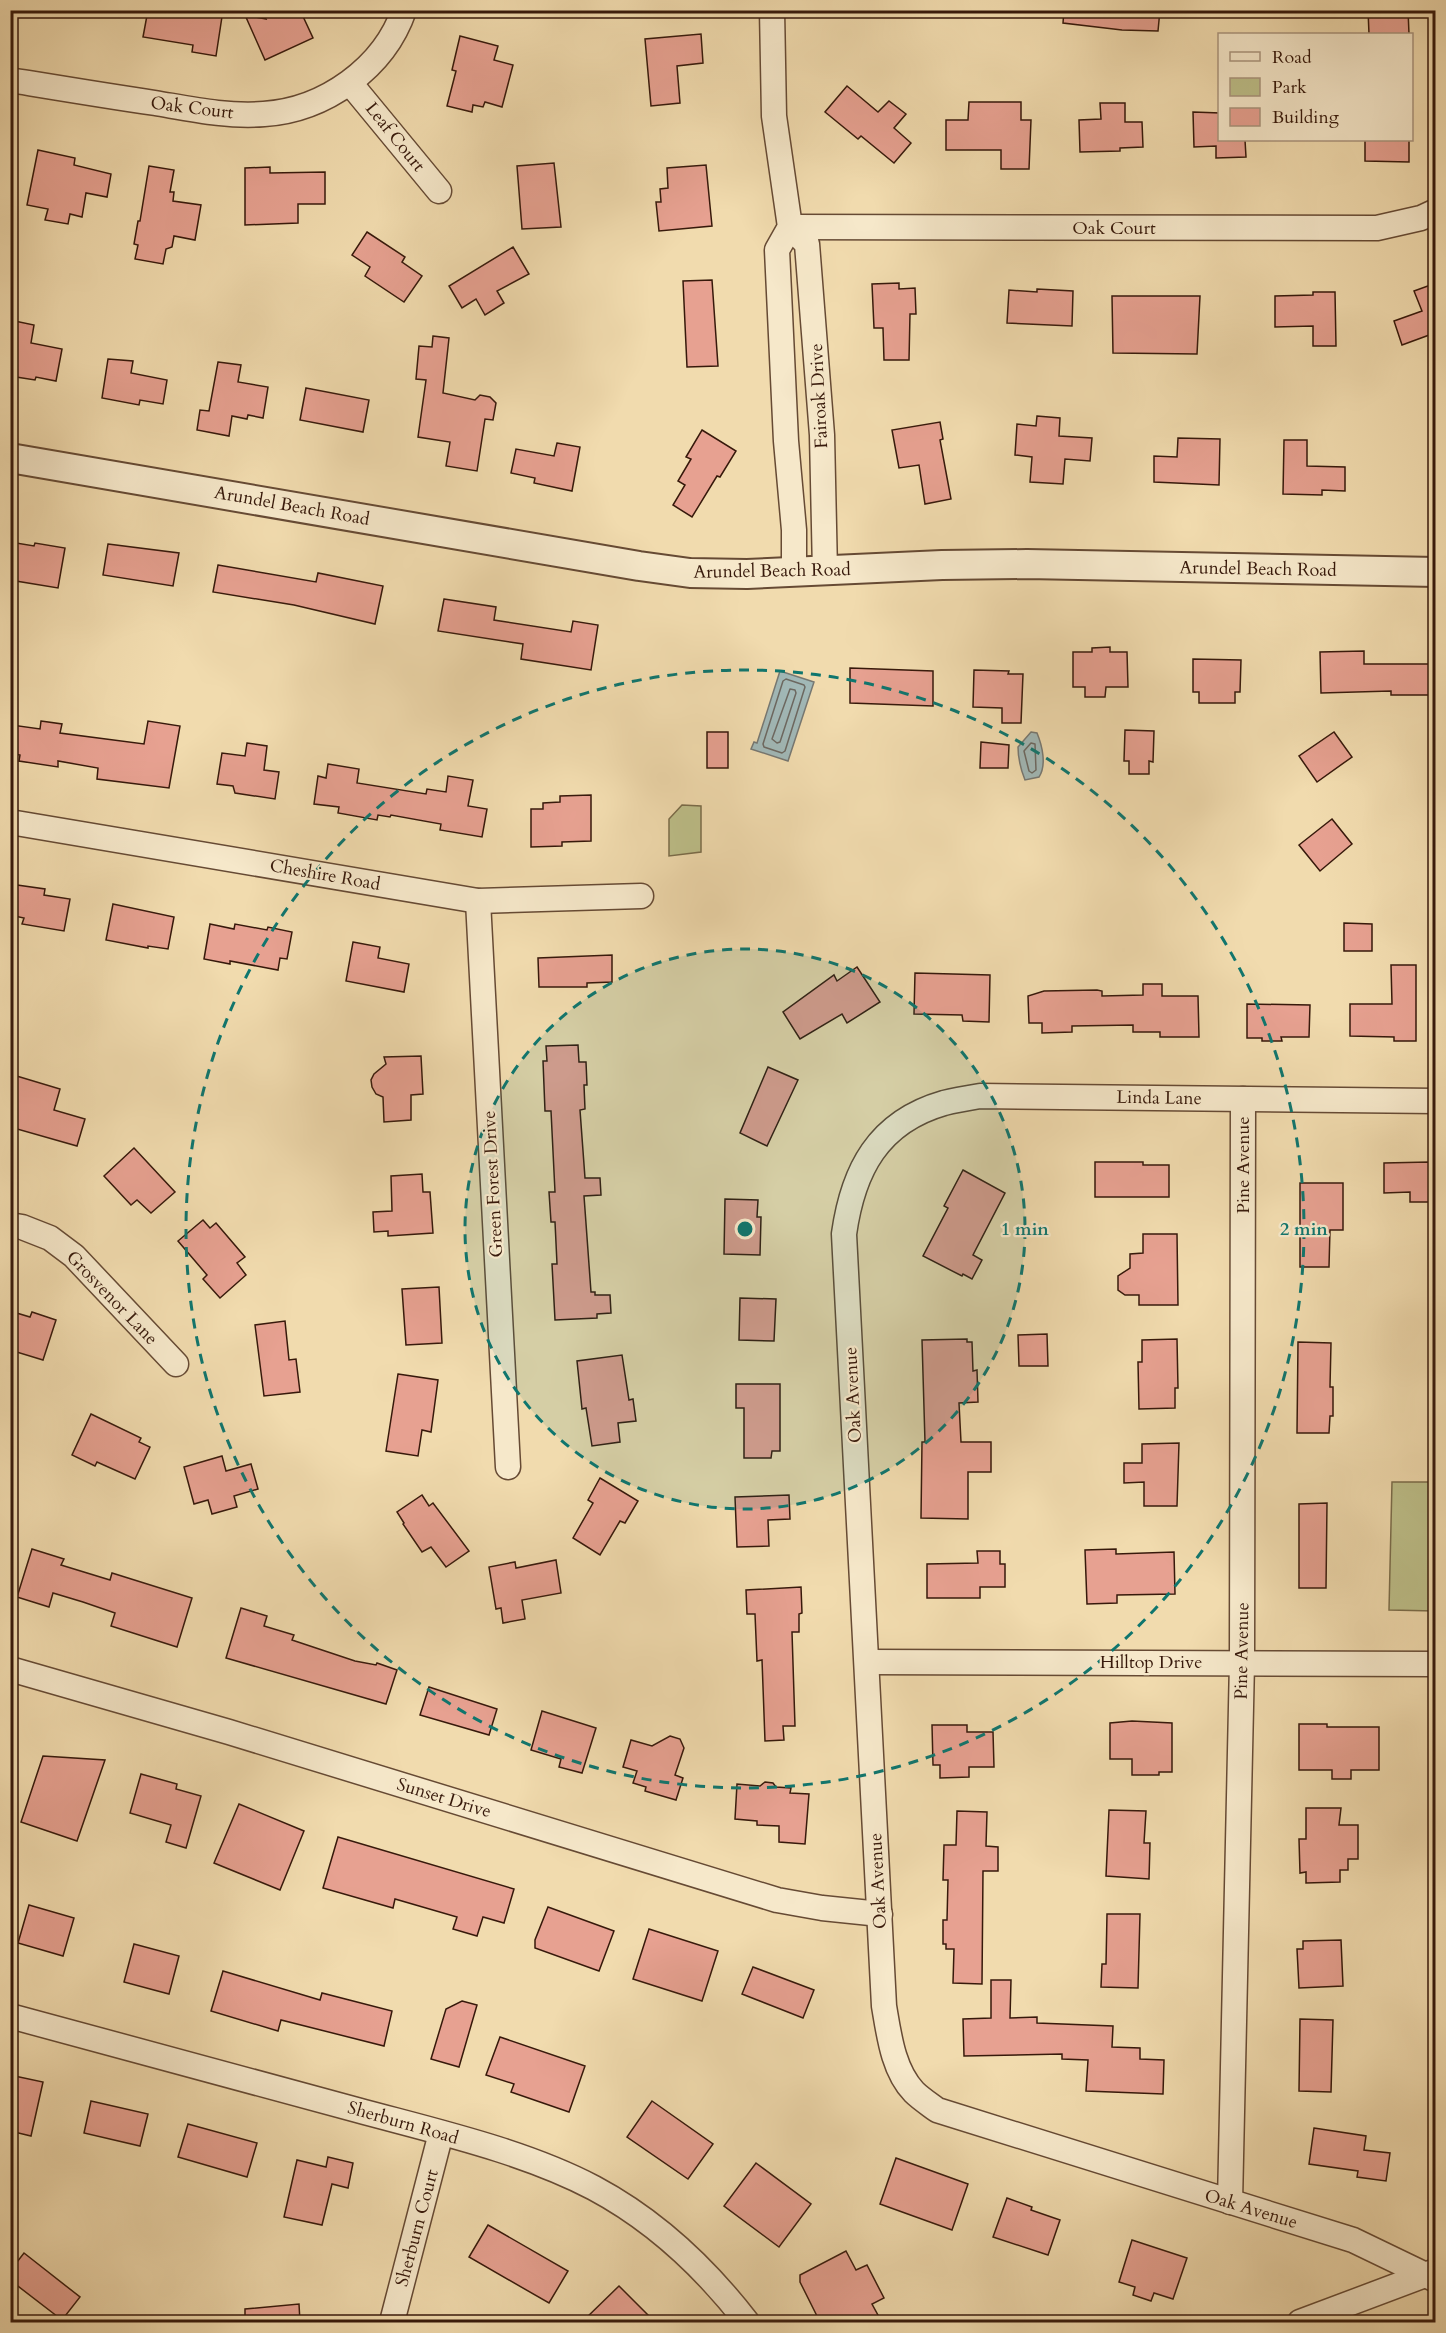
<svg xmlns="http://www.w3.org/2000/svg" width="1446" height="2333" font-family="Cardo,serif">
<rect width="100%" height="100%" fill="#f1dbae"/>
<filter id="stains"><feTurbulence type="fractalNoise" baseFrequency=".00333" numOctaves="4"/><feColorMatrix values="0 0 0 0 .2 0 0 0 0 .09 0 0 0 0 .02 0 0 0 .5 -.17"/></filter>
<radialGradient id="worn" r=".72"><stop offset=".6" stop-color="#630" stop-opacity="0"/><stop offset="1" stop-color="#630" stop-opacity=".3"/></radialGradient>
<g fill="#bdbf89" stroke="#7a6c4a" stroke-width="1.5">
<path d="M682,805L701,806V852L669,856V819Z"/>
<path d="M1392,1482H1435V1611L1389,1610Z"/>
</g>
<g fill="#a1b8b7" stroke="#777872" stroke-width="1.5">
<path d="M780,671L814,682L788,761L751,749L754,742L757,743Z"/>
<path d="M1031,732L1037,733C1042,745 1047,765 1039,777L1025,780C1021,770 1018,758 1018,747Z"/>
</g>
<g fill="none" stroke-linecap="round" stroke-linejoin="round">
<g stroke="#6c6861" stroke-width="1.5">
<path d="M786,679L804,685L805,687L785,751L782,753L764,747L763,744L783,681Z"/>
<path d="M790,689L795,690L796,693L780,742L777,743L772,739Z"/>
<path d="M1031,743L1035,744L1036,770L1032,773L1029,771L1024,751Z"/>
</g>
</g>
<g fill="#e7a191" stroke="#37190b" stroke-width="1.5">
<path d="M148,10H223L216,56L192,52L193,45L143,37Z"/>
<path d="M262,10H300L313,38L265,60L245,15L266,19Z"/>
<path d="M1064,10H1160L1158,31L1122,30L1063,23Z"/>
<path d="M1368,10H1408L1409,34H1369Z"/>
<path d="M701,34L703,63L677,66L680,103L651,106L645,39Z"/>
<path d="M460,36L498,46L494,60L513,65L502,107L485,102L483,107L473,105L472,112L447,106L456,71L452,70Z"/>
<path d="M847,86L878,112L889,101L906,114L894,128L911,143L894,163L861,136L858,139L825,112Z"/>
<path d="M969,102H1021V120H1031L1029,169H1001V150H946V120H968Z"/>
<path d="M1100,103H1125V122H1142L1143,147L1120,148V151L1080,152L1079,120L1101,119Z"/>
<path d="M1193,112L1220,113V140H1245L1246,157L1216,158V146L1194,147Z"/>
<path d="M1365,140H1409V162L1365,161Z"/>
<path d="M38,150L75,158L74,165L111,174L107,197L86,193L82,217L70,214L68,224L45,220L48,209L27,205Z"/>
<path d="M554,163L561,227L522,229L517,166Z"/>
<path d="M706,165L712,226L659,231L656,202H661L660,189L668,188L667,168Z"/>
<path d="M149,166L174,170L170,192H174L173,201L201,205L195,240L174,236L172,247L166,249L163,264L135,259L138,245L134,244L138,221H140Z"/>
<path d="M270,167V173L325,172V204H298V223L245,225V168Z"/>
<path d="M367,232L405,257L402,262L422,276L404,302L365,276L370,267L352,255Z"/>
<path d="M513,247L529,274L497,291L504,303L485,315L476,299L462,308L449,286Z"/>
<path d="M712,280L718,366L687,367L683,281Z"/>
<path d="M899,283V289L915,288L916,314H910L909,360H884L883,328H874L872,284Z"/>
<path d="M1436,283V341L1432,334L1402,345L1394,321L1422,311L1414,291Z"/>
<path d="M1037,289L1073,291L1072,326L1007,323L1009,290L1037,292Z"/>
<path d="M1313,292H1335L1336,346H1313V326L1275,327V296L1313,295Z"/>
<path d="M1112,296H1200L1197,354L1113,353Z"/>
<path d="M10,320L34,325L31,343L62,349L56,381L36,377L35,380L10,376Z"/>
<path d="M433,336L449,338L443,393L475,400L480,395L490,397L496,403L493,420L485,419L477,471L446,466L450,442L418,437L426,380L416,379L419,346L432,347Z"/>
<path d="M108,359L133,361L131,373L167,380L163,404L140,400L139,405L102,398Z"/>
<path d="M218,362L241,365L238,382L268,387L263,418L248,415L247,419L232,416L229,436L197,430L200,410L209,411Z"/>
<path d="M306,388L369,400L363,432L300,420Z"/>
<path d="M1037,416L1060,418L1059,436L1092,438L1090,461L1065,459L1063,484L1030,482L1032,457L1015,455L1017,424L1036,426Z"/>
<path d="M940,422L943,439L940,440L951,499L925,504L919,465L899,468L892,430Z"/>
<path d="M702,430L736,451L720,477L717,476L692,517L673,505L685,485L678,481L691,459L686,457Z"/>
<path d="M1178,438L1220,439L1219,485L1154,482V456L1177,457Z"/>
<path d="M1284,440H1307V466L1345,467V491L1322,490V495L1283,494Z"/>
<path d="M557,443L580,447L572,491L534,483L535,478L511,473L516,449L554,456Z"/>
<path d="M10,542L34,546L35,543L65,548L58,588L10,580Z"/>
<path d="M108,544L179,553L173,586L103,575Z"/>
<path d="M218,565L316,582L318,573L383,586L375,624L294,605L213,592Z"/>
<path d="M444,599L496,607L494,620L571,632L573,621L598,625L591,670L521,659L523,644L438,631Z"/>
<path d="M1110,647V652H1127L1128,687H1106L1105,697H1085V687H1073V652H1092V648Z"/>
<path d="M1364,651V664H1436V695H1391V691L1321,693L1320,652Z"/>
<path d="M1193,659L1241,660L1240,692H1235V703H1199V692H1193Z"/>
<path d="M850,668L933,671V706L850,703Z"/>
<path d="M974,670L1009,671L1008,674H1023L1021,723H1002V708L973,707Z"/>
<path d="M41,721L62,724L60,733L144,744L148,721L180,726L169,788L97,779L98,768L58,761V767L19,761L20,755L10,753L12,725L40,729Z"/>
<path d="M1125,730L1154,731L1153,762L1149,761V774H1129V761H1124Z"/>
<rect x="707" y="732" width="21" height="36"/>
<path d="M1334,732L1352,757L1317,782L1299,756Z"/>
<path d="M981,742L1009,745L1008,768H980Z"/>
<path d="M247,743L267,746L264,770L279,772L275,799L235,793L233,786L217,784L222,753L245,756Z"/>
<path d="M328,764L359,769L357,783L426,794L427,789L446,792L448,776L473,780L468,806L487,809L482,837L440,830L441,824L391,815L390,817L378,815L377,820L338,813L339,807L314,804L318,776L326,778Z"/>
<path d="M591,795V841L562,842V846L531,847V809H543V803L560,802V796Z"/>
<path d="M1332,819L1352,844L1320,871L1299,845Z"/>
<path d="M10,884L45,889L44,895L70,899L64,931L22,924L24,918L10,915Z"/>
<path d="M113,904L174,917L168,949L148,946V948L106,940Z"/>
<path d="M1344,923L1372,924V951H1344Z"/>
<path d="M210,924L234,929L235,924L267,930L268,927L292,932L287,959L280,958L278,970L230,961V964L204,959Z"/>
<path d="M353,942L380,947L378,958L409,964L404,992L346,981Z"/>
<path d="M612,955V982L587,983V987H539L538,958Z"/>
<path d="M1391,965H1416V1041H1394V1037L1350,1036V1004H1392Z"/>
<path d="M857,967L880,1002L847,1023L842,1014L800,1039L783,1012L834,975L837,981Z"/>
<path d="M915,973L990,975L989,1022L963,1021L962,1015L914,1014Z"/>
<path d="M1143,984H1162V996H1198L1199,1037H1160V1032H1133V1025L1072,1026V1032L1042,1033V1023H1029L1028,996L1044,991L1097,990L1102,991V996L1143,995Z"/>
<path d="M1247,1004L1310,1005L1309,1037H1281L1282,1041H1262V1038H1247Z"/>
<path d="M578,1045L579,1062H586L587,1085H584L585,1109L580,1110L585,1178H600L601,1195L584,1196L591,1292H595V1295H610L611,1313L597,1314V1318L555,1320L552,1264H557L555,1222H551L549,1192H555L551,1111H545L543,1061H547L546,1046Z"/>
<path d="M421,1056L423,1094L411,1095V1120L384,1122L383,1097L376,1094L372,1087L371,1080L374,1074L386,1064L384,1057Z"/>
<path d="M768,1067L798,1080L767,1146L740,1133Z"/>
<path d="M10,1074L60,1089L54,1110L85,1119L77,1146L10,1127Z"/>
<path d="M134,1148L175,1192L151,1213L137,1200L131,1205L104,1176Z"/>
<path d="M1095,1162H1143V1165H1169V1197H1095Z"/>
<path d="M1429,1162V1169H1436V1202H1410V1192L1384,1193V1163Z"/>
<path d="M963,1170L1005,1193L973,1255L982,1260L972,1279L963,1274L962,1276L923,1256L948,1208L944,1206Z"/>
<path d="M422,1174L423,1192H430L433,1233L388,1236V1231L374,1232L373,1212L392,1211L391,1176Z"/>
<path d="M1300,1183H1343V1230H1330L1329,1267H1300Z"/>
<path d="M725,1199L758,1200L757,1217H761L760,1255L724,1254Z"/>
<path d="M203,1220L210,1228L216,1223L245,1257L237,1263L246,1275L220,1298L203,1279L207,1275L178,1241Z"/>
<path d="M1143,1234H1177L1178,1305H1139V1295H1125L1118,1290V1276L1130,1268V1254L1143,1253Z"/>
<path d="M439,1287L442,1343L406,1345L402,1289Z"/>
<path d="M740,1298L776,1299L774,1341L739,1340Z"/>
<path d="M10,1311L30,1317L32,1312L56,1320L43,1360L10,1350Z"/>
<path d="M285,1321L289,1360L296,1359L300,1392L264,1396L255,1325Z"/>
<path d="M1047,1334L1048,1366H1019L1018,1335Z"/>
<path d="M967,1339V1342H972L973,1371L977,1370L978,1402L959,1403L961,1442H991V1472H968V1519L921,1518L922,1442H925L922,1340Z"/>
<path d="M1177,1339L1178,1388H1175V1408L1139,1409L1138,1362H1142V1340Z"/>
<path d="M1298,1342L1331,1343L1330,1387H1333V1416H1330L1329,1433H1297Z"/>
<path d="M622,1355L629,1400L633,1399L636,1421L618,1423L620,1442L592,1446L586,1408L582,1409L577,1361Z"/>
<path d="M398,1374L438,1380L431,1432L422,1430L418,1456L386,1451Z"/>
<path d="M736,1384H780V1451H772L771,1458H744V1408H736Z"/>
<path d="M91,1414L141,1438L139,1442L150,1447L135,1479L97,1462L95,1466L72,1455Z"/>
<path d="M1179,1443L1177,1506H1144V1482L1124,1483V1463H1142V1444Z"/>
<path d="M222,1456L226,1471L251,1464L258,1489L234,1496L237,1507L212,1514L208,1500L194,1504L184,1467Z"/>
<path d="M600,1478L638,1501L625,1523L620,1521L600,1555L573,1538L593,1503L588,1500Z"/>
<path d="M422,1495L429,1506L433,1503L469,1551L446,1567L431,1547L422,1552L403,1524L404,1523L397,1512Z"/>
<path d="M789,1495L790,1519L768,1520L769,1546L737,1547L735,1497Z"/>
<path d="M1327,1503L1326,1588H1299V1504Z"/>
<path d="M32,1549L64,1559L61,1565L110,1580L112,1573L192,1598L177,1647L111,1626L115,1613L83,1602L53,1593L49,1607L17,1597Z"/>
<path d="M1116,1549V1554L1174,1552L1175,1594L1117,1595V1603L1087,1604L1085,1550Z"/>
<path d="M977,1551H1000V1564H1005V1587H980V1598H927V1564L978,1563Z"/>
<path d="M556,1560L561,1593L522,1600L525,1619L503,1623L501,1608L496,1609L489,1567L515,1562L516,1568Z"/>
<path d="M801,1587L802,1613L799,1614V1632H792L795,1726H783L784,1740L765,1741L762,1660L757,1661L755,1614H747L746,1590Z"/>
<path d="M241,1608L267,1616L264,1626L294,1635L292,1640L355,1661L376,1665L377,1663L397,1670L386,1704L226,1658Z"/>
<path d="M429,1687L497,1709L489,1735L420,1715Z"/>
<path d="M542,1711L596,1728L582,1773L559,1767L561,1759L531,1750Z"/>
<path d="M1132,1721L1172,1723V1772H1159V1775H1132V1759H1110V1723Z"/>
<path d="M1299,1724H1327V1727H1379V1770H1351V1779H1332V1770H1299Z"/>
<path d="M932,1725H967V1732H993L994,1767H969V1777L940,1778V1765H933Z"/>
<path d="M670,1736L680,1739L684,1748L675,1775L683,1778L676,1800L645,1791L646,1787L633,1783L637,1771L623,1767L631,1740L652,1746Z"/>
<path d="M43,1756L105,1760L77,1841L21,1822Z"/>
<path d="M141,1774L177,1784L176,1789L201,1796L186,1848L166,1842L171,1825L130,1813Z"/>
<path d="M765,1782L773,1783L776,1787L791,1788L790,1793L809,1794L805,1844L779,1842V1826L757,1825V1821L735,1819L737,1784L760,1786Z"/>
<path d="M239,1804L304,1831L280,1890L214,1863Z"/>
<path d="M1306,1808H1341L1339,1825H1358V1859H1348V1870H1340V1882L1306,1883V1872L1300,1873L1299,1839H1306Z"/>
<path d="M1109,1810L1146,1811L1144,1843H1150L1149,1879L1106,1876Z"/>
<path d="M957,1811L987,1812L986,1846L998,1847V1871H983L982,1984L953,1983L954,1949H946V1944H943V1920H947L948,1880H943L944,1845H956Z"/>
<path d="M338,1837L514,1889L504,1923L483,1917L477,1936L453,1929L457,1917L395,1899L393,1908L323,1888Z"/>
<path d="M29,1905L74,1918L63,1956L18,1943Z"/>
<path d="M548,1907L614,1931L599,1971L535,1948V1940Z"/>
<path d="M1107,1914H1140L1138,1988L1101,1987L1102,1964H1106Z"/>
<path d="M649,1929L718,1951L702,2001L633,1979Z"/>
<path d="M1341,1940L1343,1986L1299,1988L1297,1949H1303V1941Z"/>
<path d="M134,1944L179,1956L169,1994L124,1982Z"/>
<path d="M753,1967L814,1990L803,2018L742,1994Z"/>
<path d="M223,1971L320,2000L322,1993L392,2011L384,2046L281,2020L278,2031L211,2011Z"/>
<path d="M991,1980H1011L1010,2018L1037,2017V2023L1113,2026L1112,2047L1140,2048V2059L1164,2060L1163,2094L1086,2091L1088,2060L1062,2059V2054L964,2056L963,2019L991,2018Z"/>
<path d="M462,2001L477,2005L459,2067L431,2059L446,2009Z"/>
<path d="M1300,2019L1333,2020L1331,2092L1299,2091Z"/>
<path d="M500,2037L585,2066L569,2112L511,2092L514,2084L486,2075Z"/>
<path d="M10,2075L43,2082L31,2136L10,2131Z"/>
<path d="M91,2101L148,2114L140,2146L84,2133Z"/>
<path d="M652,2101L713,2144L688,2179L627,2137Z"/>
<path d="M188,2124L257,2143L247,2177L178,2157Z"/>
<path d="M1314,2128L1366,2136L1364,2150L1390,2153L1386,2181L1357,2177L1358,2171L1309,2164Z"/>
<path d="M328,2157L353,2163L348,2188L332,2184L322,2225L284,2217L297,2160L326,2167Z"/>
<path d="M896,2158L968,2184L952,2230L880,2204Z"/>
<path d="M756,2163L811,2204L779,2247L724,2206Z"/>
<path d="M1007,2198L1032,2207L1031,2210L1060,2220L1048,2255L993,2237Z"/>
<path d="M488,2225L568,2271L549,2303L469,2257Z"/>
<path d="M1132,2240L1187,2258L1173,2299L1154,2293L1151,2301L1133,2295L1135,2287L1119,2282Z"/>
<path d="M846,2251L856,2270L867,2265L884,2298L872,2304L879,2317L869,2322H820L800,2282V2275Z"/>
<path d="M24,2253L80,2297L62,2320L10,2280V2271Z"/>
<path d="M619,2286L655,2322H582Z"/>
<path d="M299,2304L300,2322H245V2309Z"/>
</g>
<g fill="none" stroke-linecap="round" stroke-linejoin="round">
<defs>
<g id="minor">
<path d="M772,10L774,116L790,227L777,250L786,441L794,530V573"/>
<path d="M10,80C59,88 107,96 155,103C191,109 228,117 264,114C325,110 384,68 404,10"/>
<path d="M350,83L439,191"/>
<path d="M790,227L1377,228L1421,218L1436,211"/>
<path d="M790,227L807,244L822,435L825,572"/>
<path d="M10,822L478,901L641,896"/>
<path d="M478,901L508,1467"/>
<path d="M1436,1101L980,1096C968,1098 956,1100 944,1103C878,1122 853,1170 844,1234L884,2006C889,2035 893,2070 914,2092C920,2098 929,2104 937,2110L1353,2240L1436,2280"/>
<path d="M10,1225L22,1227L50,1238L74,1256L176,1364"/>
<path d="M867,1662L1436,1664"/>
<path d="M10,1669L229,1732L777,1900L822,1908L880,1914"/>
<path d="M10,2016C126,2047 242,2078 357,2110C434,2131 524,2151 594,2188C654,2220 706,2269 747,2322"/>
<path d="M1230,2202L1242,1662L1243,1099"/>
<path d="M392,2322L441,2133"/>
<path d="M1300,2322L1433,2272"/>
</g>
<path id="tertiary" d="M10,458L639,566L690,573L747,574L942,565L1027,564L1436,572"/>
</defs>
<use href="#minor" stroke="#664a34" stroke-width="27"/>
<use href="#tertiary" stroke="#664a34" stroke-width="32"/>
<use href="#minor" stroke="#f6e8ca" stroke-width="24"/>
<use href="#tertiary" stroke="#f6e8ca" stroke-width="28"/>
</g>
<circle cx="745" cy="1229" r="280" fill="#0f766e" fill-opacity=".12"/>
<g fill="none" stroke="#0f766e" stroke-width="3" stroke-dasharray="10 8">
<circle cx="745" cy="1229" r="280"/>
<circle cx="745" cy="1229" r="559"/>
</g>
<g text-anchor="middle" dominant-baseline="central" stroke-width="4.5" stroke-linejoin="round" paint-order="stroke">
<g font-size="18" fill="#37190b" stroke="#f6e8ca">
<text transform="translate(192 108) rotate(7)">Oak Court</text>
<text transform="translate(395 137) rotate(51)">Leaf Court</text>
<text x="1114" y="228">Oak Court</text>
<text transform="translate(819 396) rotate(-93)">Fairoak Drive</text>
<text transform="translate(292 506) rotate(10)">Arundel Beach Road</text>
<text transform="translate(1258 569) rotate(1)">Arundel Beach Road</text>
<text transform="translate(772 571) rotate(-1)">Arundel Beach Road</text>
<text transform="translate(325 875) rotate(10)">Cheshire Road</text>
<text transform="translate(1159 1098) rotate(1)">Linda Lane</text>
<text transform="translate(1243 1165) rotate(-90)">Pine Avenue</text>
<text transform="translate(493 1184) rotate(-93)">Green Forest Drive</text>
<text transform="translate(112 1298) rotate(46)">Grosvenor Lane</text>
<text transform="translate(853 1395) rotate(-93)">Oak Avenue</text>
<text transform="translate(1242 1651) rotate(-89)">Pine Avenue</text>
<text x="1151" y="1662">Hilltop Drive</text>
<text transform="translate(444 1798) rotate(17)">Sunset Drive</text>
<text transform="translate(878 1881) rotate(-93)">Oak Avenue</text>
<text transform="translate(403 2123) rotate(16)">Sherburn Road</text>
<text transform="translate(1251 2209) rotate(17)">Oak Avenue</text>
<text transform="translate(417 2228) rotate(-75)">Sherburn Court</text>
</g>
</g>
<circle cx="745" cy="1229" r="9" fill="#0f766e" stroke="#f6e8ca" stroke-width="3"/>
<g font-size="18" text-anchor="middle" font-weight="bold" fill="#0f766e" stroke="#f6e8ca" stroke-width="4.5" stroke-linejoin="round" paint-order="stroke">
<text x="1025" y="1235">1 min</text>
<text x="1304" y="1235">2 min</text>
</g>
<rect width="1446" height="2333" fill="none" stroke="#f1dbae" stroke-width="36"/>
<rect x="12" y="12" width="1422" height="2309" fill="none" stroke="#37190b" stroke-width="3"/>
<rect x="18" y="18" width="1410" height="2297" fill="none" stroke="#37190b" stroke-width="1.5"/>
<rect x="1218" y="33" width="195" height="108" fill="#f6e8ca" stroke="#aa957e" stroke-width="1.5"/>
<rect x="1230" y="52" width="30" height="9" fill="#f6e8ca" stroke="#aa957e" stroke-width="1.5"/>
<text x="1272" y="63" font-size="18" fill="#37190b">Road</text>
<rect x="1230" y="78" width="30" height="18" fill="#bdbf89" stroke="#aa957e" stroke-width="1.5"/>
<text x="1272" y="93" font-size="18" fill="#37190b">Park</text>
<rect x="1230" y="108" width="30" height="18" fill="#e7a191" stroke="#aa957e" stroke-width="1.5"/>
<text x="1272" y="123" font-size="18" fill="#37190b">Building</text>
<rect width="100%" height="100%" filter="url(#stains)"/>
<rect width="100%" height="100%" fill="url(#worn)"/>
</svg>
